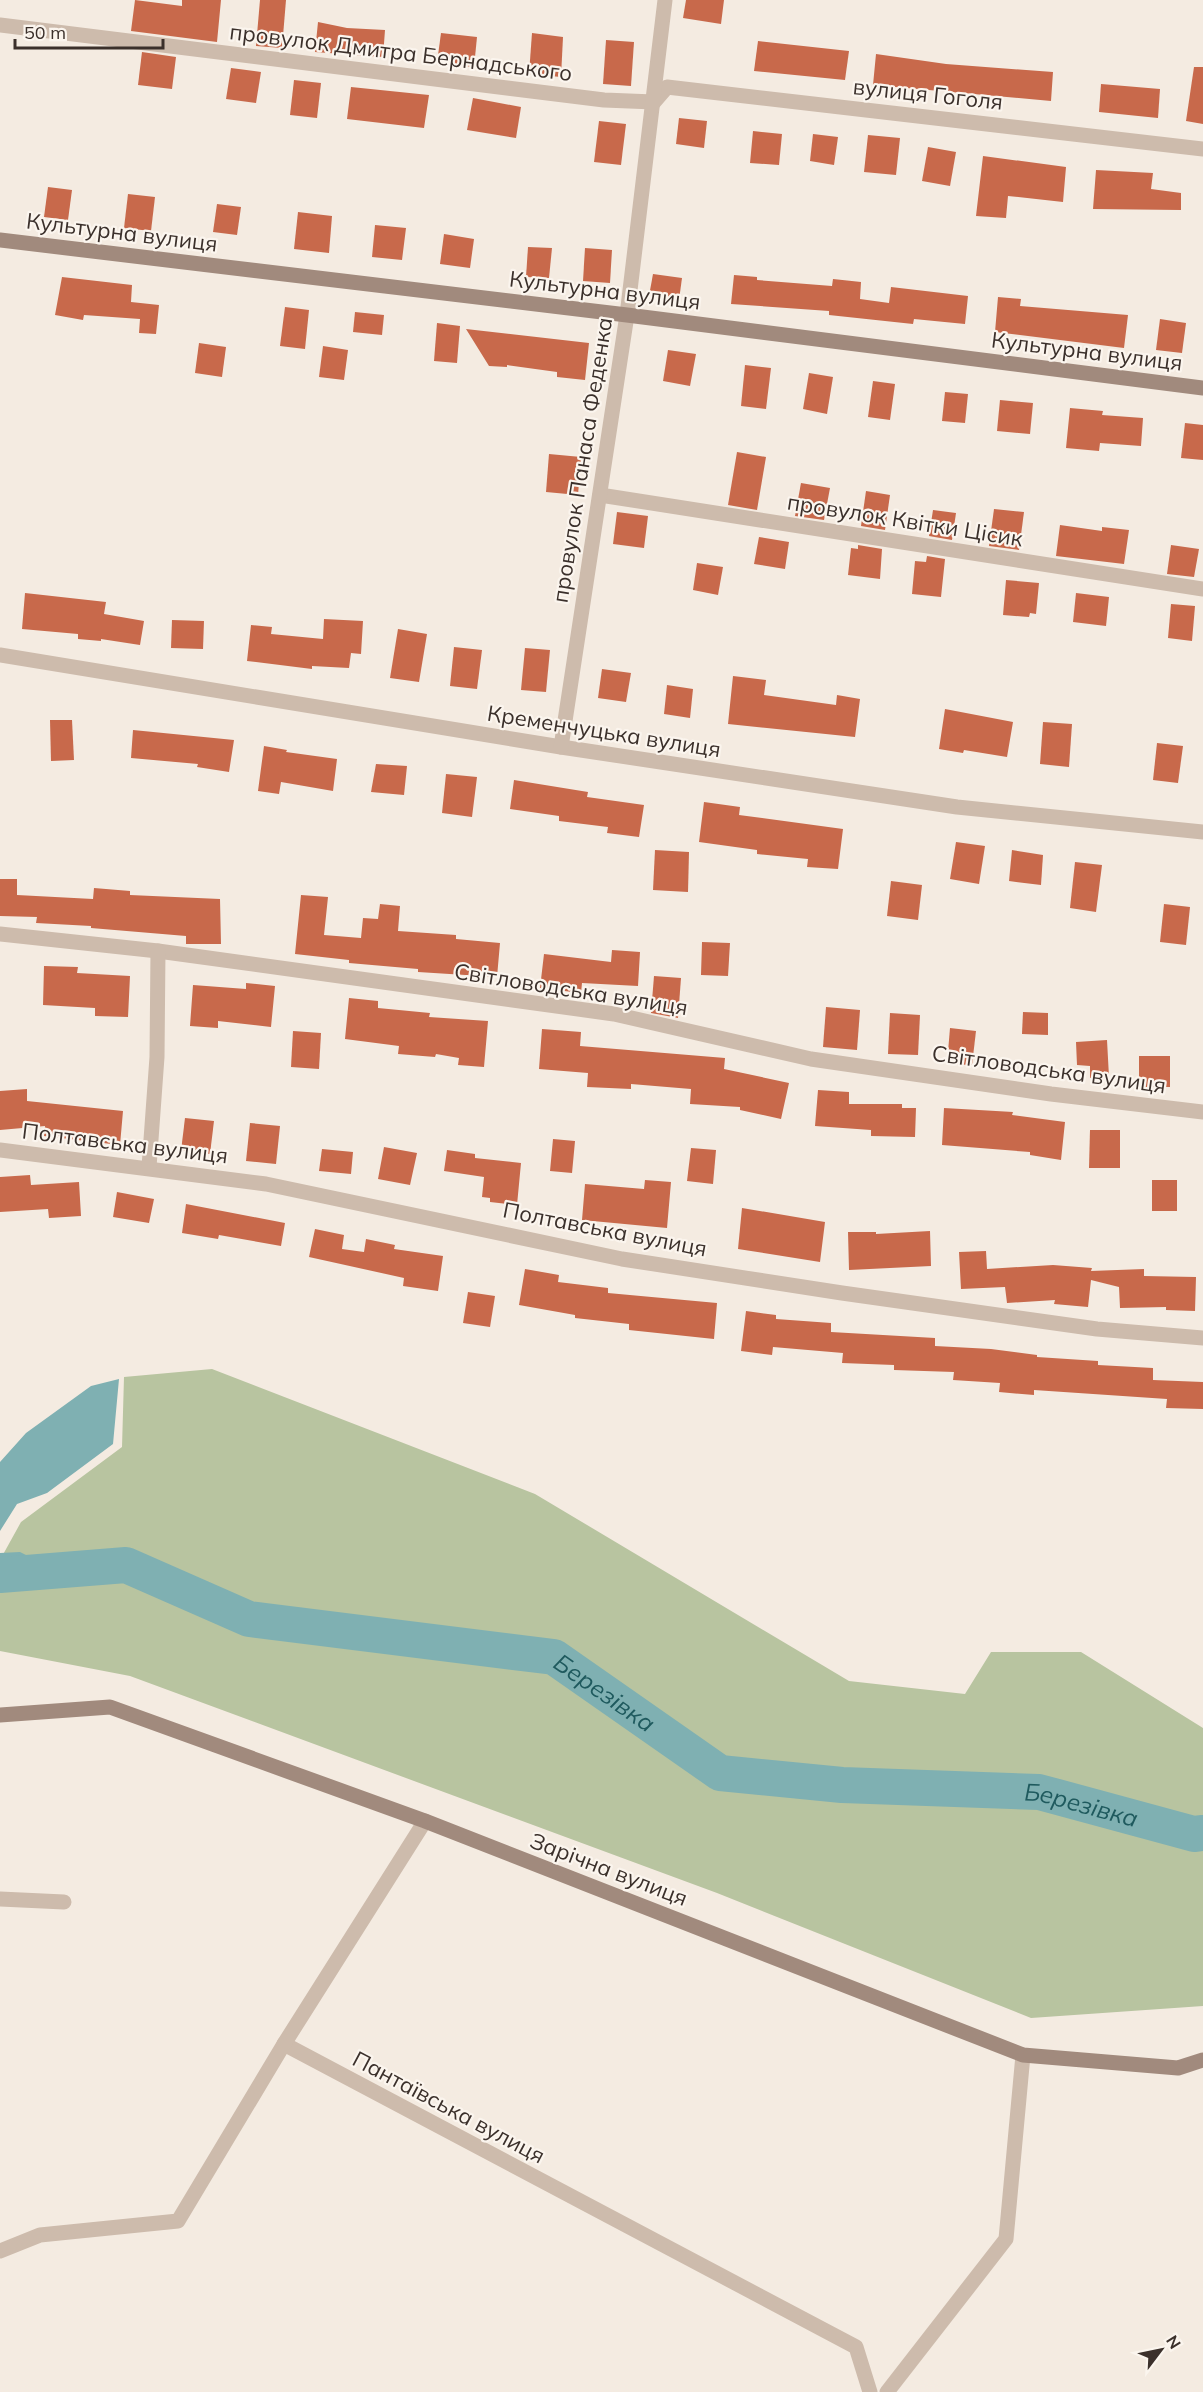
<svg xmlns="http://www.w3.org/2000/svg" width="1203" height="2392" font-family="Mulish,sans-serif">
<rect width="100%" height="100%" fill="#f4ebe1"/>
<path fill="#b8c4a0" d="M212,1369L535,1494L849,1681L965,1694L991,1652H1081L1203,1728V2006L1031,2018L717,1893L130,1676L0,1651V1560L21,1522L122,1447L124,1377Z"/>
<g fill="#7fb0b2">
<path d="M119,1379L113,1444L47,1493L17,1504L0,1531V1462L26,1433L91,1386Z"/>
<path d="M20,1552L58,1571L0,1589V1553Z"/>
</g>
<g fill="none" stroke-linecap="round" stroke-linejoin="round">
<path stroke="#7fb0b2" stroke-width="36" id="s1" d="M0,1575L126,1565L249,1619L554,1657L720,1773L842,1785L1039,1792L1194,1834L1203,1833"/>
</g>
<g fill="#c8694b">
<path d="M135,0L182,6V0H221L217,42L131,31Z"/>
<path d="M260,0H286L282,48L256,46Z"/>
<path d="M686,0H724L721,24L683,18Z"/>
<path d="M318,22L347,28L385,30L383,57L315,52Z"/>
<path d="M441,33L477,37L474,67L437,63Z"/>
<path d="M532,33L563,37L561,77L529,74Z"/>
<path d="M606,40L634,42L631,86L603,84Z"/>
<path d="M758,41L849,51L845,80L754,71Z"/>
<path d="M142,52L176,57L172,89L138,85Z"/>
<path d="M876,54L946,64L1053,72L1051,101L873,85Z"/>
<path d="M1194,67H1203V124L1186,121Z"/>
<path d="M231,68L261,72L256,103L226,99Z"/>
<path d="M294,80L321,83L317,118L290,115Z"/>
<path d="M1101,84L1160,89L1158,118L1099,112Z"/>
<path d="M351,87L429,95L424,128L347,119Z"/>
<path d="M473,98L521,107L516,138L467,130Z"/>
<path d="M679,118L707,121L704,148L676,144Z"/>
<path d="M599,121L626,124L621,165L594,162Z"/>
<path d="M753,131L782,134L779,165L750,163Z"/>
<path d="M813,134L838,137L834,165L810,161Z"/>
<path d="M868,135L900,138L896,175L864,172Z"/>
<path d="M928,147L956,152L950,186L922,181Z"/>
<path d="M983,156L1066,167L1063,202L1008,196L1006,218L976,216Z"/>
<path d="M1096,170L1153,173L1151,189L1181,193V210L1093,209Z"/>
<path d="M48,187L72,190L68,220L44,217Z"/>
<path d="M128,194L155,197L151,231L124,228Z"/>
<path d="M217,204L241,207L237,235L213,232Z"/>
<path d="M298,212L332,216L329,253L294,249Z"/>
<path d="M375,225L406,228L402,260L372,257Z"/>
<path d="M444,234L474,239L470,268L440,264Z"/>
<path d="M528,247L552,248L549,278L526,277Z"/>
<path d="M585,248L612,250L610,283L583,281Z"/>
<path d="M653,274L682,278L679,300L649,296Z"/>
<path d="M734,275L757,277V280L832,286L833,279L861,282L860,299L889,303L891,287L968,296L965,324L914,319L913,324L829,315V311L731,304Z"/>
<path d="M62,277L132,285L131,302L159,305L156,334L139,333L140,319L84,315L83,320L55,315Z"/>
<path d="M998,297L1021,299L1020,306L1128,315L1124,348L995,332Z"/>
<path d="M285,307L309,310L305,349L280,346Z"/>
<path d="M355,312L384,315L382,335L353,332Z"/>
<path d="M1160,319L1186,323L1182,353L1156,350Z"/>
<path d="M437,323L460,326L457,363L434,361Z"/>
<path d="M466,329L589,343L585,380L557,377V372L507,365V367L489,366Z"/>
<path d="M199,343L226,347L222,377L195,373Z"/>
<path d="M323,346L348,350L344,380L319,377Z"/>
<path d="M668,350L696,354L690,386L663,381Z"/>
<path d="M745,365L771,368L766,409L741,406Z"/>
<path d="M809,373L833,377L827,414L803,409Z"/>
<path d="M873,381L895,384L890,420L868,417Z"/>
<path d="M945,392L968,394L965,423L942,421Z"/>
<path d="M1000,400L1033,403L1030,434L997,431Z"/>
<path d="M1070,408L1103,411L1102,415L1143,418L1141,446L1100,443L1099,451L1066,448Z"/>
<path d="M1185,423L1203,425V460L1181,458Z"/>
<path d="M737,452L766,457L757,510L728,505Z"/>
<path d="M549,454L581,457L578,495L546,492Z"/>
<path d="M801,483L830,488L824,520L795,516Z"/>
<path d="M866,491L890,495L885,530L861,526Z"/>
<path d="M994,509L1024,512L1019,550L989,546Z"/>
<path d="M933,510L956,513L952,540L929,536Z"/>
<path d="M617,512L648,516L644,548L613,544Z"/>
<path d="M1060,525L1102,531V527L1129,530L1124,564L1056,556Z"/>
<path d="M759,537L789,542L785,569L754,564Z"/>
<path d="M858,545L882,549L880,579L848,575L851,548L858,549Z"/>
<path d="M1171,545L1199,549L1194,577L1167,574Z"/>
<path d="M927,556L945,559L941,597L912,594L915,561L926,562Z"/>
<path d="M697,563L723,567L718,595L693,590Z"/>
<path d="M1006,580L1039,583L1036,614L1030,613L1029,617L1003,615Z"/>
<path d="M25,593L106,602L104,614L144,621L140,645L101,639V641L78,639V634L22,629Z"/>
<path d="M1076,593L1109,597L1106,626L1073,622Z"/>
<path d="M1171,604L1195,606L1192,641L1168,638Z"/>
<path d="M324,619L363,621L361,654L351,653L349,668L312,666V669L247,661L251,625L272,627L271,634L323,639Z"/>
<path d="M172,620L204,621L203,649L171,648Z"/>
<path d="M398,629L427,634L419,682L390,678Z"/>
<path d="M454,647L482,650L477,689L450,686Z"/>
<path d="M525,648L550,650L546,692L521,690Z"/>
<path d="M602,669L631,673L626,702L598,698Z"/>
<path d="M733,676L766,680L764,695L836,705L837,695L860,699L855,737L728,724Z"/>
<path d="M667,685L693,689L690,718L664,714Z"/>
<path d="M945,709L1013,722L1007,757L964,750L963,753L939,749Z"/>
<path d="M50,720H72L74,760L51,761Z"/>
<path d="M1043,722L1072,724L1069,767L1040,764Z"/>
<path d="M133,730L234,740L229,772L197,767L198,764L131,758Z"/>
<path d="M1157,743L1183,746L1178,783L1153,780Z"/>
<path d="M264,746L287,750L286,752L337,759L333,791L281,782L279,794L258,791Z"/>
<path d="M376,764L407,766L404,795L371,792Z"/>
<path d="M446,774L477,777L472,817L442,813Z"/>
<path d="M514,780L588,792L587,797L644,805L639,837L607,833L608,827L559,821V816L510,809Z"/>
<path d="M704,802L740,807L739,815L843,829L838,869L807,867L808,859L757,854V850L699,842Z"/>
<path d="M956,842L985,846L979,884L950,879Z"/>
<path d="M655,850L689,852L688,892L653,890Z"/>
<path d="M1012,850L1043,855L1041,885L1009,881Z"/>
<path d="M1075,862L1102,865L1096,912L1070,908Z"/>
<path d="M0,879H17V895L93,899L94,888L130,891V895L220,899L221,944H186V936L91,928V926L36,923L37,917L0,916Z"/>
<path d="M891,881L922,885L918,920L887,916Z"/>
<path d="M301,895L328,897L324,935L361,938L363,918L378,919L380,904L400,906L398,931L456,935V939L500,943L497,977L418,972V969L349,963V960L295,954Z"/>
<path d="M1164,904L1190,907L1186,945L1160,942Z"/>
<path d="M702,942L730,943L728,976L701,975Z"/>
<path d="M612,950L640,952L638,986L582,983L581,993L540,988L544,954L611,962Z"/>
<path d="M44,966L78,967L77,973L130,976L128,1017L95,1016V1008L43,1005Z"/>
<path d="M654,976L681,978L678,1018L651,1013Z"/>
<path d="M246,983L275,986L271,1027L218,1021V1028L190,1026L193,985L246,989Z"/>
<path d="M349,998L378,1001V1008L430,1013L429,1017L488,1021L484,1067L458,1065L459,1058L436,1054L435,1057L398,1054L399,1046L345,1039Z"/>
<path d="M826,1007L860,1010L857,1050L823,1047Z"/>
<path d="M1023,1012L1048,1013V1035L1022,1034Z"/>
<path d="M890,1013L920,1015L918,1055L888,1054Z"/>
<path d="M950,1028L976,1031L972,1065L947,1064Z"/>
<path d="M542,1029L581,1032L580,1046L725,1058L724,1069L789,1083L781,1119L740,1110V1107L690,1104L691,1089L631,1084V1089L587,1087L588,1073L539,1069Z"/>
<path d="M293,1031L321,1033L319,1069L291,1067Z"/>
<path d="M1107,1040L1109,1077L1090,1078V1066L1077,1065L1076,1042Z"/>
<rect x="1139" y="1056" width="31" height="31"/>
<path d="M27,1089V1101L123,1111L120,1145L44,1136L45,1126L0,1130V1091Z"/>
<path d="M818,1090L849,1092V1104H902V1108H916L915,1137L871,1136V1130L815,1126Z"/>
<path d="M944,1108L1013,1112L1012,1115L1065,1122L1061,1160L1030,1155V1152L942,1145Z"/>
<path d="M185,1118L214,1121L210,1154L181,1151Z"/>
<path d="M250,1123L280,1126L276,1164L246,1161Z"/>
<path d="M1090,1130H1120V1168H1089Z"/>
<path d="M553,1139L575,1141L572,1173L550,1171Z"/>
<path d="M384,1147L417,1153L410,1185L378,1179Z"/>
<path d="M691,1148L716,1150L713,1184L687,1181Z"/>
<path d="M322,1149L353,1152L351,1174L319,1171Z"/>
<path d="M447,1150L475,1154V1158L521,1163L517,1205L490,1202V1198L482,1197L484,1177L444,1171Z"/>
<path d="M30,1175L31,1185L79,1182L81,1216L49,1218L48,1209L0,1212V1177Z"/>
<path d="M645,1180L671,1182L667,1228L582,1220L585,1184L644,1189Z"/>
<rect x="1152" y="1180" width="25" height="31"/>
<path d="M117,1192L154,1199L149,1223L113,1217Z"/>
<path d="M186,1204L285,1223L281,1246L219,1235L218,1239L182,1233Z"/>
<path d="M742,1208L825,1222L820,1262L738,1249Z"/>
<path d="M315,1229L344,1235L342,1249L364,1252L366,1239L395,1245L394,1249L443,1256L438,1291L403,1286L404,1278L309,1257Z"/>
<path d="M930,1231L931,1266L849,1270L848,1232H876V1234Z"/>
<path d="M986,1251L987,1269L1053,1265L1092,1268L1091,1271L1144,1269V1276L1196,1277L1195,1311L1166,1310V1307L1120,1308L1119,1287L1091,1280L1088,1307L1054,1304L1055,1300L1007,1303L1005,1287L961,1289L959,1252Z"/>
<path d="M525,1269L559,1275L558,1282L608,1288V1293L717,1303L714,1339L629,1330V1324L575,1318V1315L519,1305Z"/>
<path d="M468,1292L495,1296L490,1327L463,1323Z"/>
<path d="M746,1311L776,1315V1319L831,1323V1332L935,1338V1346L991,1349L1037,1355V1357L1098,1361V1365L1153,1368V1380L1203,1382V1409L1166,1408L1167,1399L1034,1390V1395L999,1392L1000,1383L953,1380L954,1372L894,1370V1365L842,1363L843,1353L773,1347L772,1355L741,1351Z"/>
</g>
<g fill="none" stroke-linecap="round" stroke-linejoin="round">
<g stroke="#cdbbac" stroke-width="15">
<path d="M0,25L604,100L654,102L667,87L1203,149"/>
<path d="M600,495L1203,589"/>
<path d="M0,655L561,747L957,807L1203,832"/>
<path d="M561,747L627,315L665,0"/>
<path d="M0,934L158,951L614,1014L811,1059L1051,1094L1203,1112"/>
<path d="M0,1150L266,1184L622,1259L842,1293L1097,1329L1203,1338"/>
<path d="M149,1167L157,1057L158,951"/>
<path d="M0,1899L64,1902"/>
<path d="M284,2044L856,2347L870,2392"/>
<path d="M0,2251L40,2235L178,2221L284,2044L425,1821"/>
<path d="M887,2392L1006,2239L1023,2055"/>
</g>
<g stroke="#a18a7d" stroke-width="15">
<path d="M0,240L627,315L1203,388"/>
<path d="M0,1715L110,1707L425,1821L1023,2055L1178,2068L1203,2060"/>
</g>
</g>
<g text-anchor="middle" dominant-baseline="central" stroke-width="4.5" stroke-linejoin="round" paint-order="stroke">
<g font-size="22" fill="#3b302b" stroke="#fbf5ee">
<text transform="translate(401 52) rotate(7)">провулок Дмитра Бернадського</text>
<text transform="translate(928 94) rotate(6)">вулиця Гоголя</text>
<text transform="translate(122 232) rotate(7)">Культурна вулиця</text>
<text transform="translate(605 290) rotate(7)">Культурна вулиця</text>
<text transform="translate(1087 351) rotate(7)">Культурна вулиця</text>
<text transform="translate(582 460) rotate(-81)">провулок Панаса Феденка</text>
<text transform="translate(905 520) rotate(9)">провулок Квітки Цісик</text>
<text transform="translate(604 731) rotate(9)">Кременчуцька вулиця</text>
<text transform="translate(571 989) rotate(9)">Світловодська вулиця</text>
<text transform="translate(1049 1069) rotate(8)">Світловодська вулиця</text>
<text transform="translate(125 1143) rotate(7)">Полтавська вулиця</text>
<text transform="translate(605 1229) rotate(11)">Полтавська вулиця</text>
<text transform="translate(609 1869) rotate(21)">Зарічна вулиця</text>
<text transform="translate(449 2107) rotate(28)">Пантаївська вулиця</text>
</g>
<g font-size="24" font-style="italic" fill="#1f5a5e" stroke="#fbf5ee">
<text stroke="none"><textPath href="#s1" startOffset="630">Березівка</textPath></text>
<text stroke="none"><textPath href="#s1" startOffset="1134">Березівка</textPath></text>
</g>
</g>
<g transform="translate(1161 2350) rotate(58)" stroke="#fbf5ee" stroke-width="4.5" paint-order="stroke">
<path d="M0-4.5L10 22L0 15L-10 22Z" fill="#3b302b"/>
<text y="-9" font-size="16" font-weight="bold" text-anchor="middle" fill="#3b302b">N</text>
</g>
<path d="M15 39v9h148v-9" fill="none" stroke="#3b302b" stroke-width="3"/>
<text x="24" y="39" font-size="18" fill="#3b302b" stroke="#fbf5ee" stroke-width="4.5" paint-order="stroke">50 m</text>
</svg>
